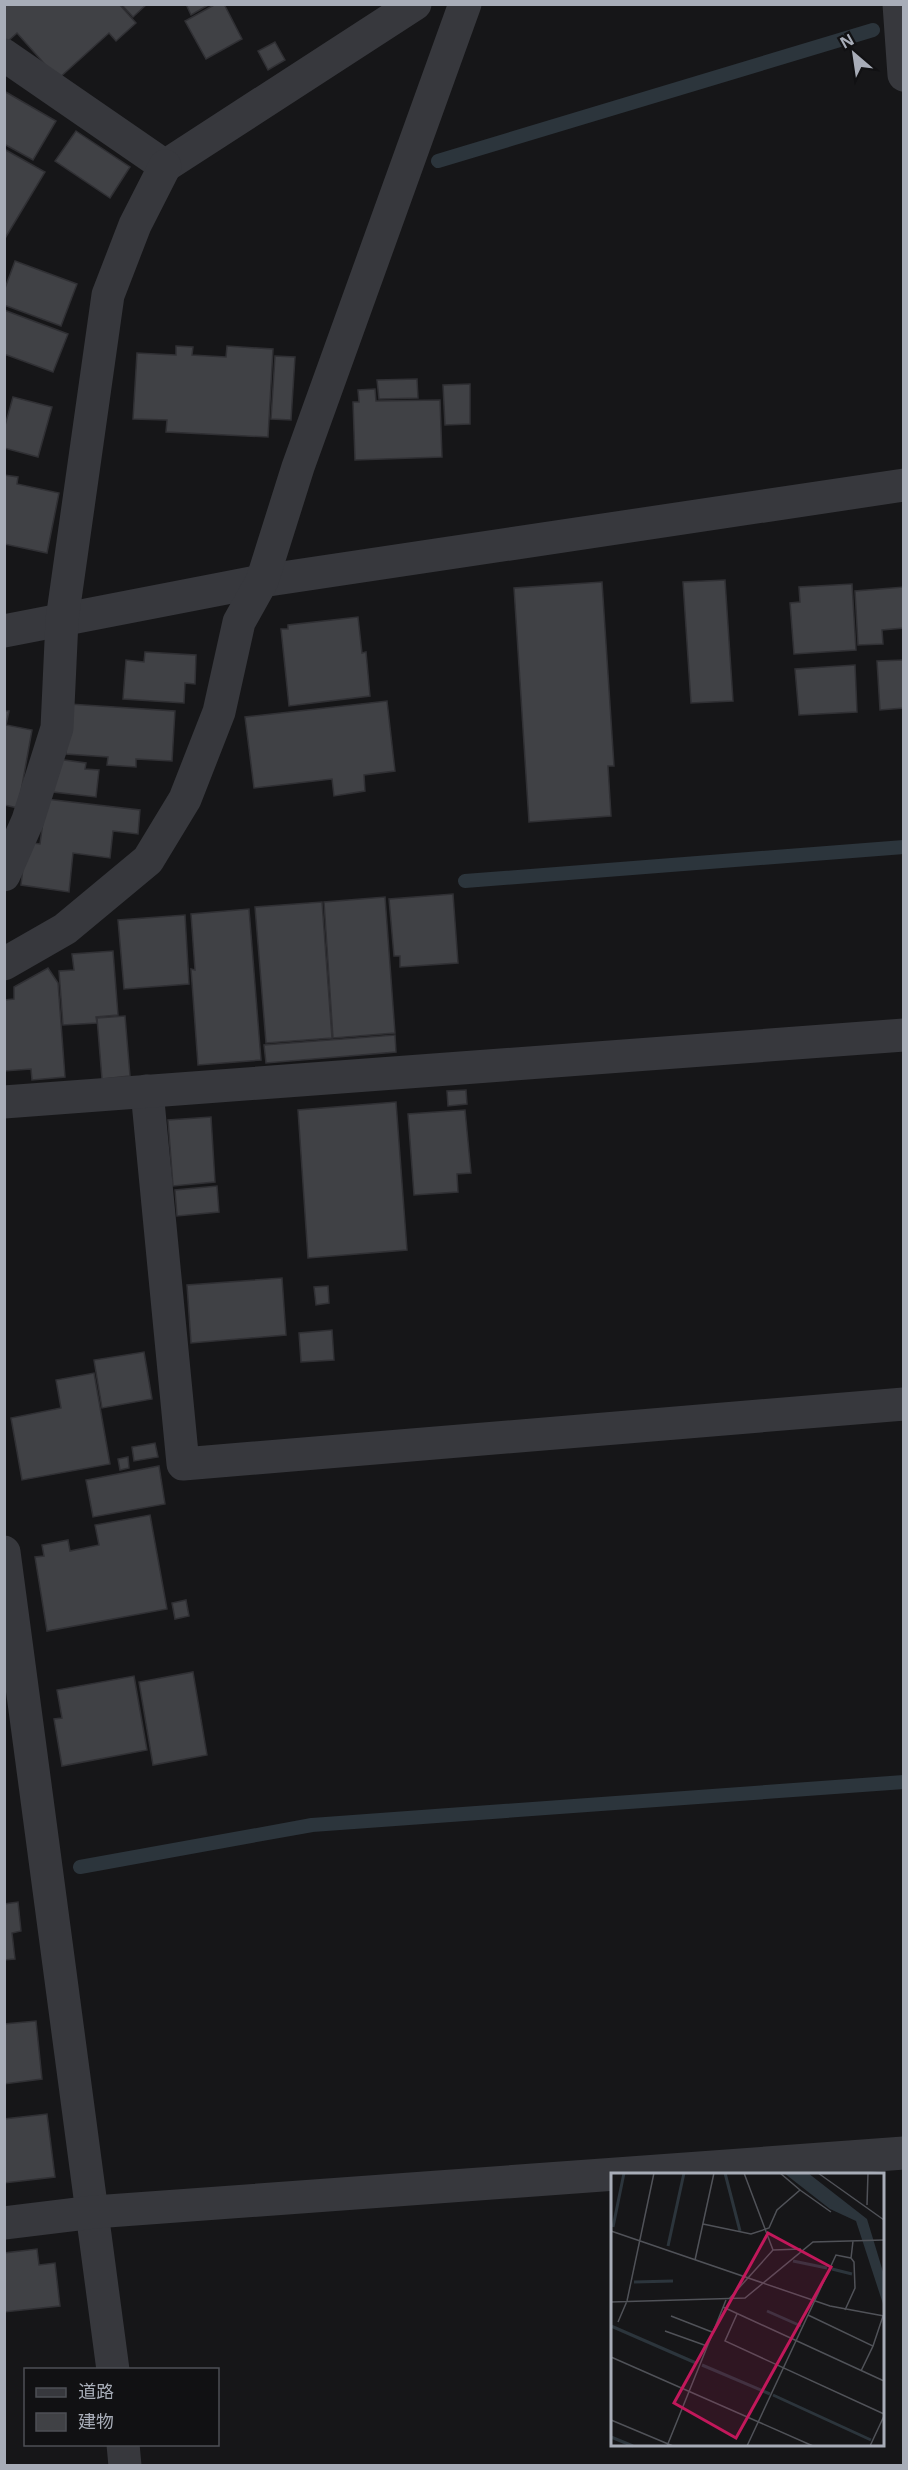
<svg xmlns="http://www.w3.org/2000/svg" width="908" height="2470" font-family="'Noto Sans','Noto Sans JP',sans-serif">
<rect width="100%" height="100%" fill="#161618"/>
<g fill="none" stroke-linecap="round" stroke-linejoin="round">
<g stroke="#2c353c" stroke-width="14">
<path d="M438,161L873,30"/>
<path d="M465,881L904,847"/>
<path d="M80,1867L312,1825L904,1782"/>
</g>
</g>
<g fill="#404145" stroke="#303034" stroke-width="1.5">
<path d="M119,4L136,23L116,41L109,33L58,79L17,33L7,42L4,40L5,4Z"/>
<path d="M121,4H147L133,17Z"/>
<path d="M186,4H210L191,15Z"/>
<path d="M216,4H224L242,39L206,59L185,21Z"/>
<path d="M275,42L285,60L268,70L258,51Z"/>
<path d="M4,91L56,121L33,160L4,144Z"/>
<path d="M76,131L130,167L110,198L55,161Z"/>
<path d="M4,149L45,172L4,240Z"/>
<path d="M15,261L77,284L61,326L4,305V291Z"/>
<path d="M4,310L68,334L53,372L4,354Z"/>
<path d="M176,346L193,347L192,355L226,357L227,346L273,349L268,437L166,432L167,420L133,419L137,353L176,355Z"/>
<path d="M275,356L295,357L291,420L271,419Z"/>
<path d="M417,379L418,398L379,399L377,380Z"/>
<path d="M470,384V424L445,425L443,385Z"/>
<path d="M375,389L376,401L440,400L442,457L355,460L353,402H359L358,390Z"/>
<path d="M13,397L52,407L38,457L4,448V429Z"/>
<path d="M4,475L18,477L17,484L59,493L47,553L4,544Z"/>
<path d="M725,580L733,701L691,703L683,582Z"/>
<path d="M602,582L614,766H608L611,816L529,822L514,588Z"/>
<path d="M852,584L856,650L794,654L790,603L800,602L799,587Z"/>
<path d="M904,587V628L882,630L883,644L858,645L855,591Z"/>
<path d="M358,617L362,653L366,652L370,696L289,706L281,629H288V625Z"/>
<path d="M145,652L196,655L195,684L185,683L184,703L123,699L126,660L144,662Z"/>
<path d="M904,660V708L880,710L877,661Z"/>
<path d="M855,665L857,712L799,715L795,669Z"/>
<path d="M387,701L395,771L364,775L365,791L334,796L332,779L254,788L245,717Z"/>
<path d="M69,704L175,711L172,761L136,759V767L107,765L108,757L66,754Z"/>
<path d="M4,711H9L6,725L32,730L18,808L4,805Z"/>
<path d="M57,759L86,763L85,769L99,770L96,797L53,792Z"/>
<path d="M46,799L140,810L138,834L113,831L110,858L73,853L69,892L21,885L26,842L40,844Z"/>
<path d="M453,894L458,963L400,967V956H394L389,899Z"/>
<path d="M385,897L395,1033L333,1038L324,902Z"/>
<path d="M322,902L332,1038L266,1043L255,907Z"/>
<path d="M249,909L261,1060L198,1065L191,969L195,970L191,914Z"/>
<path d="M185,915L189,984L124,989L118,920Z"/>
<path d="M113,951L118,1015L96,1017L97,1023L63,1025L59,971L74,970L72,954Z"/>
<path d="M48,968L58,983L65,1077L32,1080L31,1069L4,1071V1000L14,999V987Z"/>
<path d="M125,1016L130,1076L102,1079L97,1018Z"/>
<path d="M395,1035L396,1052L266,1063L264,1045Z"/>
<path d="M466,1090L467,1104L448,1106L447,1091Z"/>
<path d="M396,1102L407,1250L308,1258L298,1110Z"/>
<path d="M465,1110L471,1173L457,1174L458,1192L414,1195L408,1114Z"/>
<path d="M211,1117L215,1182L173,1186L168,1120Z"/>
<path d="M217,1186L219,1212L177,1216L175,1190Z"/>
<path d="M282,1278L286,1335L191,1343L187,1285Z"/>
<path d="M328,1286L329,1303L316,1305L314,1287Z"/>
<path d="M332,1330L334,1360L301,1362L299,1333Z"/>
<path d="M144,1352L152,1399L102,1408L94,1360Z"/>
<path d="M94,1373L110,1464L22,1480L11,1418L61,1408L56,1380Z"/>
<path d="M155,1443L158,1457L134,1461L132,1447Z"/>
<path d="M128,1457L129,1468L120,1470L118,1459Z"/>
<path d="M159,1466L165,1504L93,1517L86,1480Z"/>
<path d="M150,1515L167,1609L47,1631L35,1557L44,1556L42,1545L68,1540L70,1551L99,1545L95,1525Z"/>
<path d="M186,1600L189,1616L175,1619L172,1603Z"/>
<path d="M193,1672L207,1755L153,1765L139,1682Z"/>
<path d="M134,1676L147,1750L62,1766L54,1719L62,1718L57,1690Z"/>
<path d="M18,1902L21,1931L12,1933L15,1959L4,1960V1904Z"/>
<path d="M36,2021L42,2079L4,2084V2024Z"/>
<path d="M47,2114L55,2177L4,2183V2119Z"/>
<path d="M37,2249L39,2265L55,2263L60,2306L4,2312V2253Z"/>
</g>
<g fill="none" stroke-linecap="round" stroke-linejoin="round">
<g stroke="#37383d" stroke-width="33">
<path d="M899,4L904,75"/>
<path d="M4,55L165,166L415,4"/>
<path d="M4,631L262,581L904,485"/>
<path d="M4,875L28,820L57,728L62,620L108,295L135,225L165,166"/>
<path d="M4,964L65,929L148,860L185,799L219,712L239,622L262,581L298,467L465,4"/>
<path d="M147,1091L183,1464L904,1404"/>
<path d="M4,1102L904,1035"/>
<path d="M4,1552L113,2370"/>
<path d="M4,2223L94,2212L904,2153"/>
<path d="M123,2444L125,2466"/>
</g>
</g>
<g transform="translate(611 2173)">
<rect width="273" height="273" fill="#161618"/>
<path d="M173,0H197L256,46L273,102V134L245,48L219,36Z" fill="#2c353c"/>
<path fill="none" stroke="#2c353c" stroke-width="3" d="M114,0L129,58M2,54L13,0M57,73L73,0M182,88L216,95M221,96L241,101M23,109L62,108M156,138L190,153M0,153L85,190M91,192L159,221M162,222L260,267M0,264L22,273"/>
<path fill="none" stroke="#505258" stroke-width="1.5" d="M133,0L162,77L190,76M207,0L273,47M189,17L220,39M256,32L257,0M92,51L140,61L158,55L166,37L189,17L169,0M0,58L219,133L273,143M84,87L103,0M118,126L162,77M0,129L134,125L202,69L273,67M112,134L273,208M234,137L244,115L243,89L240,85M126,141L114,168L273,241M197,142L262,173L250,198M60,143L101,159M7,149L16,128L43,0M54,158L96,173M262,173L272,143M0,184L202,273M0,247L62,273M56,273L115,127M136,273L225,82L240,85L242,68M259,273L273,243"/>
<path fill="#c2185b" fill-opacity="0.15" stroke="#c2185b" stroke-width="3" d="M157,60L220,94L125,265L63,230Z"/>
<rect width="273" height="273" fill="none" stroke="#a8adb8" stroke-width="3"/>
</g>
<rect width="908" height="2470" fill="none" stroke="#a8adb8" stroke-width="12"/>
<rect x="24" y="2368" width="195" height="78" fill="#111113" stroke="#4d4f55" stroke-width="1.5"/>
<rect x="36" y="2388" width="30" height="9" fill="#37383d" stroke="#4d4f55" stroke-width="1.5"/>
<text x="78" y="2398" font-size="18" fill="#a8adb8">道路</text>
<rect x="36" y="2413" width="30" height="18" fill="#404145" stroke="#4d4f55" stroke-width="1.5"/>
<text x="78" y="2428" font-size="18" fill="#a8adb8">建物</text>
<g transform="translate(854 54) rotate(331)" stroke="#111113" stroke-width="4.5" paint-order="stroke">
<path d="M0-4.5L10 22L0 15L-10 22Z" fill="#a8adb8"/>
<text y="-9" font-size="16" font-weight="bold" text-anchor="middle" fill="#a8adb8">N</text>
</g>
</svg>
